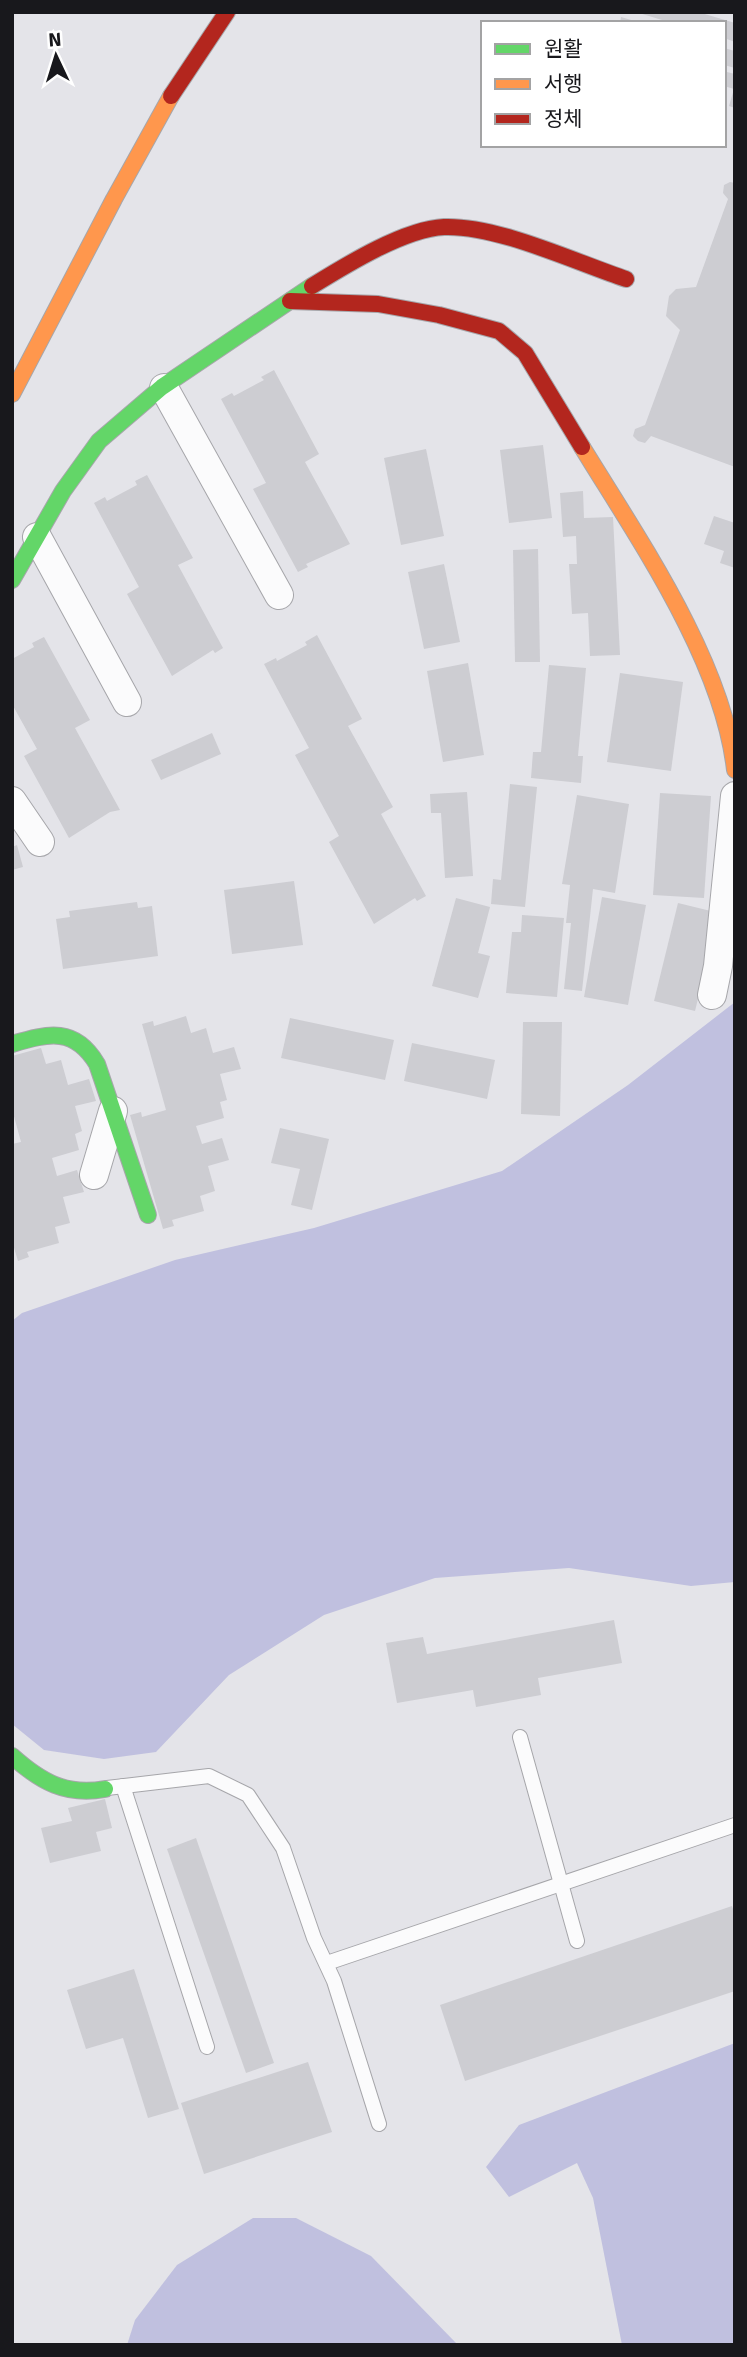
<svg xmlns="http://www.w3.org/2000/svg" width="747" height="2357" font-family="Signika,'Noto Sans KR',sans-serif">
<rect width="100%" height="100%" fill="#e4e4e9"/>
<g fill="#c0c0df">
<path d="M735,1002V1582L691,1586L569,1568L435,1578L324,1615L229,1675L156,1752L104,1759L44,1750L12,1724V1321L22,1313L175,1260L314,1228L502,1171L628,1085Z"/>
<path d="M735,2043V2345H622L593,2198L577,2163L509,2197L486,2167L519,2125Z"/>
<path d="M253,2218H296L371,2256L458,2345H127L135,2320L177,2265Z"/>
</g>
<g fill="#cdcdd2">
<path d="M698,12L735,23V42L724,38V23H672L639,13Z"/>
<path d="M621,17L638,22V23H620Z"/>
<path d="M724,48L735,51V68L724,65Z"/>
<path d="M727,72L735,74V108L729,106L734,89L724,86Z"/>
<path d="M730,182L735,183V467L651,436L645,443L638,441L633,436L635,429L645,425L680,330L666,316L669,296L676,289L696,287L728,199L723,193L724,185Z"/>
<path d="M274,370L319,454L305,462L350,544L306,564L308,567L298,572L253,489L266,483L221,399L232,393L234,396L264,380L261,377Z"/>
<path d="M543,445L552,518L509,523L500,450Z"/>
<path d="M426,449L444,536L401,545L384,458Z"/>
<path d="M147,475L193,558L178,565L223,648L215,653L213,650L172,676L127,594L139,587L94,503L105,497L107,501L137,485L135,481Z"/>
<path d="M583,491L584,518L613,517L620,655L590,656L588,613L572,614L569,564H577L576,536L563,537L560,493Z"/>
<path d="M714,516L735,523V568L720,563L724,551L704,544Z"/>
<path d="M538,549L540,662H515L513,550Z"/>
<path d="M444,564L460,642L424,649L408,572Z"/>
<path d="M317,635L362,719L348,726L393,807L381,814L426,896L417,901L415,898L374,924L329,842L339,836L295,755L309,748L264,664L276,658L277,661L307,645L305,642Z"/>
<path d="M44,637L90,720L75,728L120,810L110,812L69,838L24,756L37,749L12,704V659L34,647L32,643Z"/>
<path d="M468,663L484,755L443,762L427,671Z"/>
<path d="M549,665L586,668L578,756H583L581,783L531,778L533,752H541Z"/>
<path d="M620,673L683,682L671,771L607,762Z"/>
<path d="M212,733L221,754L161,780L151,760Z"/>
<path d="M510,784L537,787L525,907L491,904L493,879L501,880Z"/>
<path d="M467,792L473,876L445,878L441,813H431L430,794Z"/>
<path d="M660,793L711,796L704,898L653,895Z"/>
<path d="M577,795L629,804L615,893L593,889L582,991L564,989L571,923H566L570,885L562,884Z"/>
<path d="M17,845L23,867L12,870V847Z"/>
<path d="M294,881L303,945L232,954L224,890Z"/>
<path d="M602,897L646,905L628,1005L584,997Z"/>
<path d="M456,898L490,907L478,953L490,956L478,998L432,986Z"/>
<path d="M137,902L138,908L152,906L158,956L63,969L56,919L70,917L69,911Z"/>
<path d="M678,903L719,913L695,1011L654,1001Z"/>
<path d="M522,915L564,918L557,997L506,993L512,932H521Z"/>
<path d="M186,1016L191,1033L206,1028L213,1053L234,1047L241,1069L220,1074L227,1100L220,1102L224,1118L196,1126L202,1144L222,1138L229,1160L208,1166L215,1191L200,1196L204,1211L172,1220L174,1226L163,1229L130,1115L141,1112L142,1117L166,1110L142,1024L153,1021L154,1026Z"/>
<path d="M290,1018L394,1040L385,1080L281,1058Z"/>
<path d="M523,1022H562L560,1116L521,1114Z"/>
<path d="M412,1043L495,1060L487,1099L404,1081Z"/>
<path d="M41,1048L46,1064L61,1060L68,1085L89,1079L96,1101L75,1106L82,1131L75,1134L79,1150L52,1158L57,1176L77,1170L84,1192L63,1197L70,1223L55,1227L59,1243L27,1252L29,1257L18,1261L12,1241V1144L21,1142L12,1109V1056Z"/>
<path d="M280,1128L329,1139L312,1210L291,1205L300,1169L271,1163Z"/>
<path d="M614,1620L622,1663L538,1678L541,1695L476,1707L473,1690L397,1703L386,1643L423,1637L427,1654Z"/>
<path d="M105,1799L112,1828L96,1832L101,1851L50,1863L41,1828L72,1821L68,1808Z"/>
<path d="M196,1838L274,2063L246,2073L167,1849Z"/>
<path d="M732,1906L735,1915V1991L465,2081L440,2005Z"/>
<path d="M134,1969L179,2109L148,2118L123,2038L86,2049L67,1990Z"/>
<path d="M308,2062L332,2132L204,2174L181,2103Z"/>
</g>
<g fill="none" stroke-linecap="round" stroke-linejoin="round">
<defs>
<g id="lane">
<path d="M520,1737L577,1941"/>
<path d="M123,1786L207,2047"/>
<path d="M107,1788L209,1776L248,1795L283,1848L314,1938L334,1981L379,2124"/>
<path d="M327,1963L735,1825"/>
</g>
<g id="street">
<path d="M164,388L279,595"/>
<path d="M37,537L127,702"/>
<path d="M12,801L40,842"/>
<path d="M712,995L718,966L735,796"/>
<path d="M94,1175L113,1111"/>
</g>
<g id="fast">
<path d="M12,580L63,491L99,441L162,387L312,286"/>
<path d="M12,1044C49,1033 75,1027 97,1064L148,1215"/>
<path d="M12,1756C41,1782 66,1796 105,1789"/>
</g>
<g id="slow">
<path d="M12,394L114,199L171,96"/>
<path d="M582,447C639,540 723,661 735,770"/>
</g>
<g id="jam">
<path d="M171,96L227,12"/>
<path d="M312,286C346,265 404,229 444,227C497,225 575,262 626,279"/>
<path d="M290,301L378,304L439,315L499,331L525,353L582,447"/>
</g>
</defs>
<use href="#lane" stroke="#a6a6aa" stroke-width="16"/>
<use href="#street" stroke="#a6a6aa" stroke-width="30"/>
<use href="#fast" stroke="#a6a6aa" stroke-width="18"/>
<use href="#slow" stroke="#a6a6aa" stroke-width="18"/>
<use href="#jam" stroke="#a6a6aa" stroke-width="18"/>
<use href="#lane" stroke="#fbfbfc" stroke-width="14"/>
<use href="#street" stroke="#fbfbfc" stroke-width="28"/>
<use href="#fast" stroke="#63d668" stroke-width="16"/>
<use href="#slow" stroke="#ff974d" stroke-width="16"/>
<use href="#jam" stroke="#b3261e" stroke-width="16"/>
</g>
<rect width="747" height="2357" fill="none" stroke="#18181c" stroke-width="28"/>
<rect x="481" y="21" width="245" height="126" fill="#ffffff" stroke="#a3a3a4" stroke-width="2"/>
<rect x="495" y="44" width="35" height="10" fill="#63d668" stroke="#a3a3a4" stroke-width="2"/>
<text x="544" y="56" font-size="21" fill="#18181c">원활</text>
<rect x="495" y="79" width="35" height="10" fill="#ff974d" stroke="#a3a3a4" stroke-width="2"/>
<text x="544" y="91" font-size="21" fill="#18181c">서행</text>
<rect x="495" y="114" width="35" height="10" fill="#b3261e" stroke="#a3a3a4" stroke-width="2"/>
<text x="544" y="126" font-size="21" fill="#18181c">정체</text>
<g transform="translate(56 56) rotate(356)" stroke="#ffffff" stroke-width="5" paint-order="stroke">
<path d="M0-5L12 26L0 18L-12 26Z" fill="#18181c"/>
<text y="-10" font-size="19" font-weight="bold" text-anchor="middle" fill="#18181c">N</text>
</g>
</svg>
